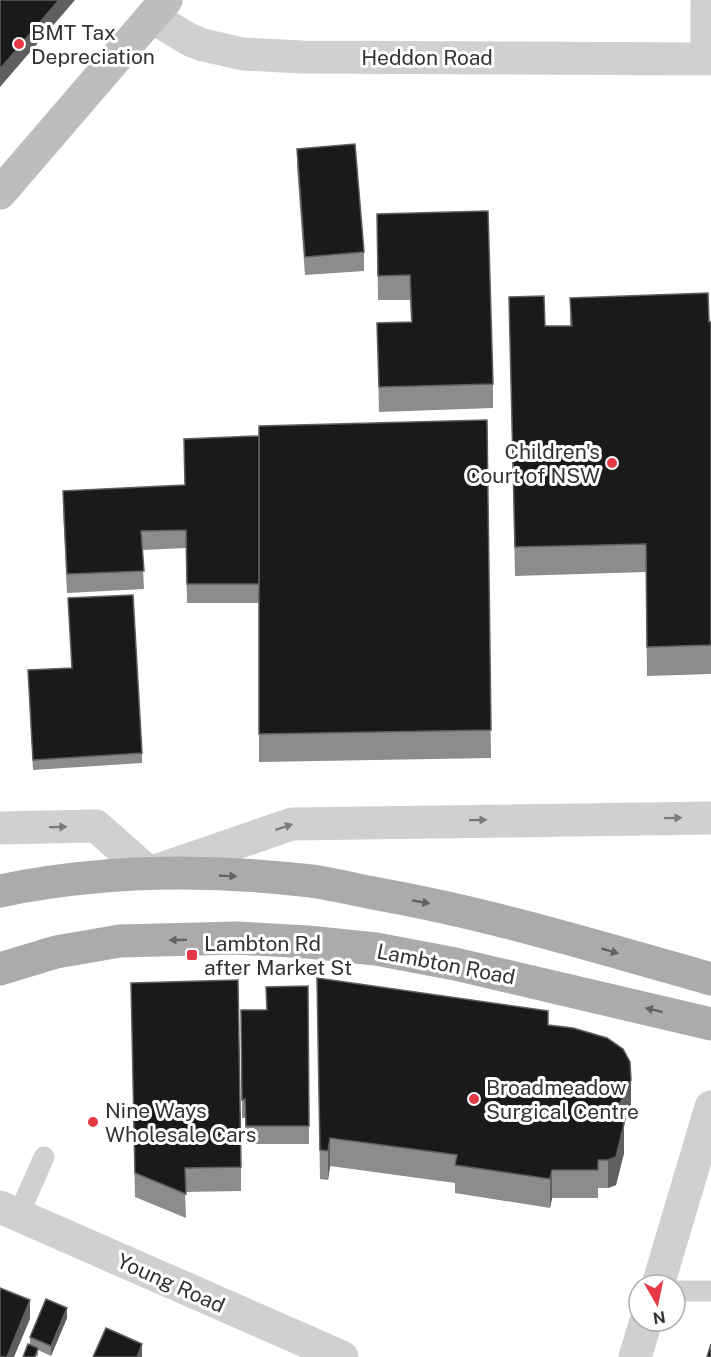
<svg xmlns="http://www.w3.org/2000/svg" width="711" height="1357" font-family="'Public Sans',sans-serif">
<rect width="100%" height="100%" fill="#fff"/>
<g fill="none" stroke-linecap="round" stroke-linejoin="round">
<g stroke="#d0d0d0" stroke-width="21">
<path d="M701,59V3L703,0"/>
<path d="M18,1216L44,1157"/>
<path d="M675,1291H711"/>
</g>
<g stroke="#d0d0d0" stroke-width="33">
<path d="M152,17L190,40L203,45L243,54L302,57L711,59"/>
<path d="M0,828L96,826L149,873L292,824L711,818"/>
<path d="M0,1207L342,1357"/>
<path d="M658,1285L711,1107"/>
<path d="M635,1357L646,1321"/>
</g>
<path stroke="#bdbdbd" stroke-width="33" d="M0,193L166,0"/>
<g stroke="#ababab" stroke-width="33">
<path d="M0,891C101,870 209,869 311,881C333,884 356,890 378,894C491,914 601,948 711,979"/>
<path d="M0,969L56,952L120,941L236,938L308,942L376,949L455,964L711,1024"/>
</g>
</g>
<g fill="#8c8c8c">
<path d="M297,149L364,252V271L305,275L297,167Z"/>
<path d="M377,214L493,384V408L379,412L377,323L411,322L410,300H378Z"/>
<path d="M509,297L545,326H570V298L711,322V674L647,676L646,572L515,576Z"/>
<path d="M487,420L491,758L259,762V603H187L186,548L142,550L144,589L67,593L63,510V491L185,485L259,436Z"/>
<path d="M68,598L142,753V763L33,770L28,670L72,668Z"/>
<path d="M317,978L548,1025L631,1108L624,1124V1153L616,1185L608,1188H598V1198H552L550,1208L455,1193V1183L330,1166L328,1180L320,1179Z"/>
<path d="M131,983L241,1167V1191L185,1192L186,1218L135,1197Z"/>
<path d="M308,986L309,1144H246L245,1118H242L241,1010H267Z"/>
<path d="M67,1318L51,1356L38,1350V1357L30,1345V1337Z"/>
</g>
<g fill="#5f5f5f">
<path d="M59,0H75L0,87V69Z"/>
<path d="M631,1080V1108L624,1124V1153L616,1185L608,1188V1160L612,1106Z"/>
<path d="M330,1138V1166L328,1180V1151Z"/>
<path d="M552,1170V1198L550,1208V1179Z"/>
<path d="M30,1300V1319L14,1357H7Z"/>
<path d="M67,1308V1318L51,1356V1346Z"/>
<path d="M142,1344V1357H136Z"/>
</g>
<g fill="#1a1a1a" stroke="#5f5f5f" stroke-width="1.5">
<path d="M0,0H59L0,69Z"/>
<path d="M355,144L364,252L305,257L297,149Z"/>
<path d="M488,211L493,384L379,387L377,323L412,322L410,275L378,276L377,214Z"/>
<path d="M708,293L709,322H711V645L647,647L646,544L515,547L509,297L544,296L545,326H572L570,298Z"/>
<path d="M487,420L491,730L259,734V426Z"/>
<path d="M259,436V584H187L186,530L141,531L144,571L67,574L63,491L185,485L184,439Z"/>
<path d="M133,595L142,753L33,760L28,670L72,668L68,598Z"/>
<path d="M317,978L548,1011V1025L573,1028L607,1038L623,1049L630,1062L631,1080L625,1094L620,1103L612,1106L624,1124L616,1157L608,1160H598V1170H552L550,1179L455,1165L457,1155L330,1138L328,1151L320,1150Z"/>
<path d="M238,980L241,1167L185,1168L186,1194L135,1173L131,983Z"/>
<path d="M308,986L309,1126H246L245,1099L242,1100L241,1010H267L266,987Z"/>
<path d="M0,1288L30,1300L7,1357H0Z"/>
<path d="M46,1299L67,1308L51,1346L30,1337Z"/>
<path d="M106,1328L142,1344L137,1357H93Z"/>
<path d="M28,1344L38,1348L35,1357H23Z"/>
<path d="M711,1344V1357H707Z"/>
</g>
<defs><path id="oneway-solid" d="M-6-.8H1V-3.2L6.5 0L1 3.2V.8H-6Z" transform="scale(1.5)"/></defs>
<g fill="#7a7a7a">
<use href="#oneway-solid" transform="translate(673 818) rotate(-1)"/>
<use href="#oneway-solid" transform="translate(478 820) rotate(-1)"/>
<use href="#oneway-solid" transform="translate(58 827) rotate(-1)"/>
<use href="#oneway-solid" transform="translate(284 827) rotate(-18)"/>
</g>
<g fill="#636363">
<use href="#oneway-solid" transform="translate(228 876) rotate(3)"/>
<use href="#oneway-solid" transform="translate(421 902) rotate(11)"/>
<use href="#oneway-solid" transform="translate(178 940) rotate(178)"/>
<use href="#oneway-solid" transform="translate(610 951) rotate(16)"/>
<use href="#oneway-solid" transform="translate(654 1010) rotate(-166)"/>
</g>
<g fill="#e63946" stroke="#fff" stroke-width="2">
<circle cx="19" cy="44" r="6"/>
<circle cx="612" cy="463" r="6"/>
<rect x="186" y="949" width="12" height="12" rx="3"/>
<circle cx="474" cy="1099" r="6"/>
<circle cx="93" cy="1122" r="6"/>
</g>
<g text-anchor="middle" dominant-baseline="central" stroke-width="6" stroke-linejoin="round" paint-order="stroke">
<g font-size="21" fill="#333" stroke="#fff" text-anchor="start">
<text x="31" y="32">BMT Tax<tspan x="31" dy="24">Depreciation</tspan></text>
<text x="600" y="451" text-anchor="end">Children's<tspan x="600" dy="24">Court of NSW</tspan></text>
<text x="204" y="943">Lambton Rd<tspan x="204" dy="24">after Market St</tspan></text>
<text x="486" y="1087">Broadmeadow<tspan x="486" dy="24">Surgical Centre</tspan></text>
<text x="105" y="1110">Nine Ways<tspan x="105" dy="24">Wholesale Cars</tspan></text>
</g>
<g font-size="21" fill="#333" stroke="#fff">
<text x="427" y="57">Heddon Road</text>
<text transform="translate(446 964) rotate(11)">Lambton Road</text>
<text transform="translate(171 1283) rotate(24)">Young Road</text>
</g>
</g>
<g transform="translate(657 1303) rotate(171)"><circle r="28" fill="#ffffff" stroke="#adadad" stroke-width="1.5"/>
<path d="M0-4.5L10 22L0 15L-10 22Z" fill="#e63946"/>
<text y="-9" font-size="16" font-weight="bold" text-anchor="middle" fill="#333333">N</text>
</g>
</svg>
